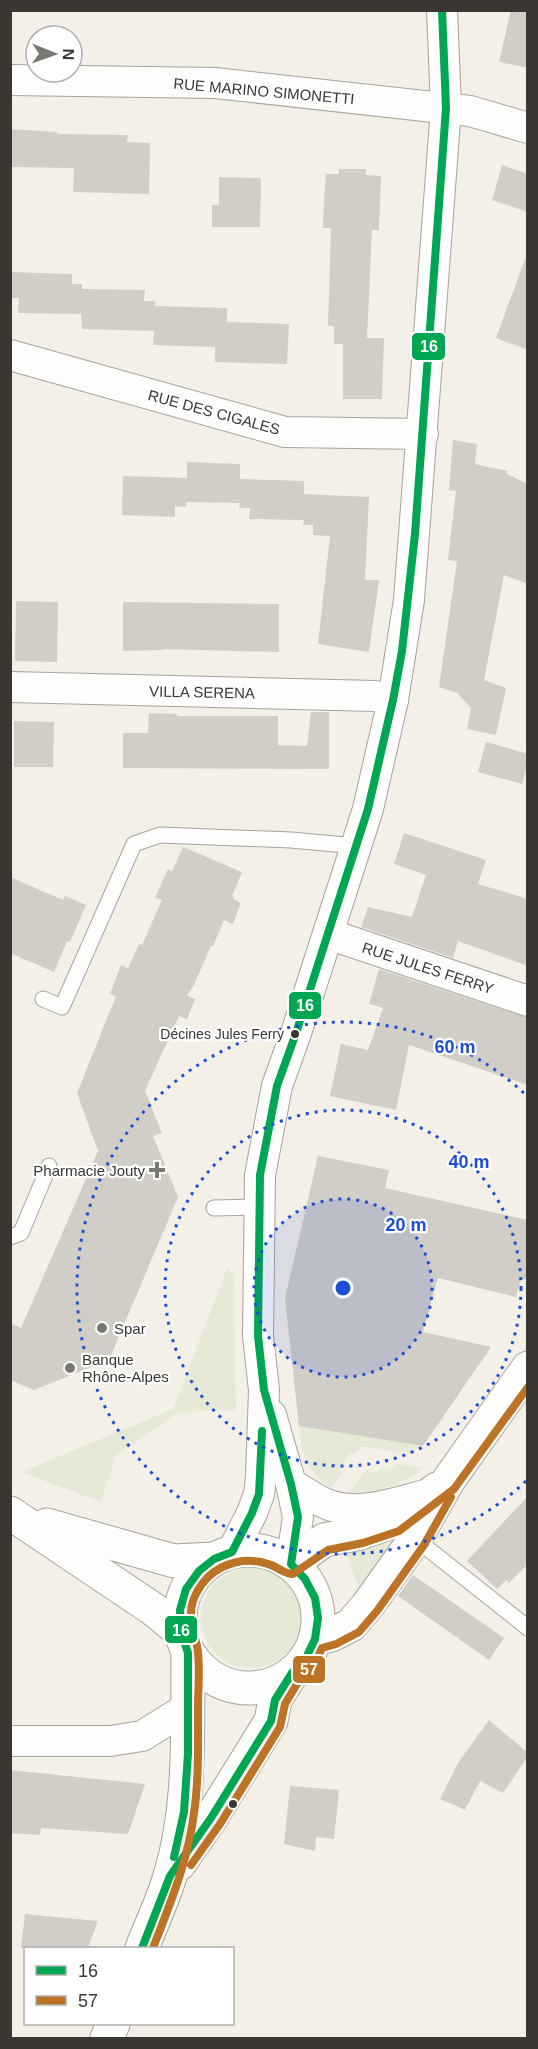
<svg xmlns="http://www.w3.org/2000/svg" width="538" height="2049" font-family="Arial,sans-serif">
<rect width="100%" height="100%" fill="#f4f0e8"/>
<g fill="#e6e9d6">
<path d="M227,1269L234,1274L236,1410L179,1412L116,1455L101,1502L21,1472L173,1409Z"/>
<path d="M299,1426L422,1446L410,1454L361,1446L355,1454L350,1453L339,1469L342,1473L331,1488C305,1469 302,1456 299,1426Z"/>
<path d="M397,1464L424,1468C403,1485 376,1493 349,1493L366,1469L376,1473L381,1468L392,1469Z"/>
<path d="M388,1540L394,1544L360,1589L350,1566L346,1550Z"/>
<circle cx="251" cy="1618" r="50"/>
</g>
<g fill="#d1cdc7">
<path d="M511,10H528V68L499,62Z"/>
<path d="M10,129L57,132V134L128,135L127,142L150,143L149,194L73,192L74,168L10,167Z"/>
<path d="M502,165L528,174V212L492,200Z"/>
<path d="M339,169H366V175L381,176L379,230H372L367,338H384L382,399H343V344H334V326H328L331,228H323L324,201L326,174H339Z"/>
<path d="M219,177L261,178L260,227H212V205H219Z"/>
<path d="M525,259H528V350L496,338Z"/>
<path d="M10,272L72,274V284H82V289L145,290L144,301H155V306L227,308V322L289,324L287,364L215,362V347L153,345L154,331L82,329L81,314L18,313L19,298H10Z"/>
<path d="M453,440L477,444L475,464L507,471V474L528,484V584L504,575L484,680L506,688L496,735L467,729L471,708L457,693L439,687L457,561L448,560L456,491L449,490Z"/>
<path d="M187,462L240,464V479L304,481V494L369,497L365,580H379L369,652L318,644L330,536L313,535V525H303L304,520L249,519L250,508H239L240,503L186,502V507L175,506V517L122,515L123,476L187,478Z"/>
<path d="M16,601L58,602L57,662L15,661Z"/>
<path d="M123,602L279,604V652L163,649V650L123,651Z"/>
<path d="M311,712H329V769L123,768V733H148L149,713L177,714V716H278V745L307,746Z"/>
<path d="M14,721L54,722L53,767H14Z"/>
<path d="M486,742L528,754V763L522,784L478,772Z"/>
<path d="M404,833L486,860L478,884L528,899V966L458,941L453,958L361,927L368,907L412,917L426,875L394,864Z"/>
<path d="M183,847L242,872L232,896L234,897L233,899L241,903L233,924L224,920L213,946H211L194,985L187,996L195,999L187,1019L179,1016L145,1091L162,1133L153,1136L178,1197L109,1360L34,1390L10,1380V1323L21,1328L98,1151L77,1093L116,996L110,994L121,965L128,968L139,944L142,945L162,900L155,897L168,869L172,871Z"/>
<path d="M10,877L63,900L65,896L86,905L70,942L67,941L54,972L10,953Z"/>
<path d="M379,969L528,1018V1085L409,1045L396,1110L330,1096L341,1044L368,1050L383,1008L369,1004Z"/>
<path d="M318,1156L389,1170L385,1188L528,1220V1280L521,1279L516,1297L438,1278L423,1332L491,1347L423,1446L299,1426L285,1298Z"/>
<path d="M528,1496V1564L509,1583L506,1580L497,1589L467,1561Z"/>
<path d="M413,1575L504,1638L489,1660L398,1596Z"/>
<path d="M489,1720L528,1753V1756L503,1793L480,1781L465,1810L440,1799L458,1763Z"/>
<path d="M10,1770L145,1784L128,1834L41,1828L40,1835L10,1833Z"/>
<path d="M290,1786L339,1790L334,1839L316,1837L315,1851L284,1844Z"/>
<path d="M25,1914L98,1921L88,1948H21Z"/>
</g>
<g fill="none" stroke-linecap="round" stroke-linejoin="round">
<defs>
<g id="service">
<path d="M43,999L62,1007L134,844L160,835L291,840L357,846"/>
<path d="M214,1208L259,1207"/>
<path d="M10,1237L21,1233L49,1166"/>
<path d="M413,1537L528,1628"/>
</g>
<g id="minor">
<path d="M10,80L215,83L470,111L528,128"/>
<path d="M10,355L285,432L423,434"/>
<path d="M10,687L375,696L393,700"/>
<path d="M328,934L528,1001"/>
<path d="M271,1415L291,1484L298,1517L291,1564"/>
<path d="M291,1484C304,1491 318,1502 332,1506C363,1516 402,1500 433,1493"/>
<path d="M232,1552L252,1513L259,1494L261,1477L264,1390L258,1336L260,1175L277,1086L296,1033L368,809L393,700L409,600L446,108L442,10"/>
<path d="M10,1741H110L142,1736L187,1708"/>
</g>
<g id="tertiary">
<path d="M10,1513L153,1609L181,1632"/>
<path d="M47,1525L174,1561L214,1559"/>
<circle cx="249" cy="1619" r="69"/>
<path d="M291,1564L324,1540L360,1533L395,1521L437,1489"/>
<path d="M315,1639L331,1635L351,1625L368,1605L415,1539L448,1481L528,1368"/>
<path d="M179,1864L211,1818L271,1721L275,1700L292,1673"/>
<path d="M142,1948C151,1925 163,1900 170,1876C192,1804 187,1727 188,1653"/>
<path d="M107,2038L113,2024"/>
</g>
</defs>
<use href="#service" stroke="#a6a39d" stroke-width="17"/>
<use href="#minor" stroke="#a6a39d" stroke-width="32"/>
<use href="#tertiary" stroke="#a6a39d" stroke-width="35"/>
<use href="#service" stroke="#fdfdfc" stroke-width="15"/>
<use href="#minor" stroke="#fdfdfc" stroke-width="30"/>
<use href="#tertiary" stroke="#fdfdfc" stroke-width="33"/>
<defs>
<g id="bus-1">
<path d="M174,1857L184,1812L188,1754V1653L181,1632L180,1610L186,1589L199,1571L214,1559L232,1552L252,1513L259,1494L262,1431"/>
<path d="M142,1948L170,1876L211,1818L271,1721L275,1700L292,1673L306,1658L315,1639L318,1618L315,1598L305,1579L291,1564L298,1517L291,1484L264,1390L258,1336L260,1175L277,1086L296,1033L368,809L393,700L402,651L415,534L446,108L442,10"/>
</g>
<g id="bus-2">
<path d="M191,1865L220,1824L280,1727L285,1704L300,1679L315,1663L322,1648L336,1644L359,1632L377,1611L424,1545L451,1497"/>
<path d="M153,1948C170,1904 188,1861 194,1813C199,1779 198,1743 198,1708C198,1690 200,1671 198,1653C197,1639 190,1628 191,1613C191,1600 199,1586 208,1577C224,1562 247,1557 268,1564C277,1566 283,1574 293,1574L328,1550L363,1543L399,1531L454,1489L528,1387"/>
</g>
</defs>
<use href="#bus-1" stroke="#fff" stroke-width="12"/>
<use href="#bus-2" stroke="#fff" stroke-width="12"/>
<use href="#bus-1" stroke="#00a651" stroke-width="8"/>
<use href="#bus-2" stroke="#bc7326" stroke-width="8"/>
</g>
<circle cx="343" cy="1288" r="89" fill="#1d4ed8" fill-opacity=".12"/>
<g fill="none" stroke="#1d4ed8" stroke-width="3" stroke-dasharray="3 6">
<circle cx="343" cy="1288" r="89"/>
<circle cx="343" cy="1288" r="178"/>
<path d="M526 1481A266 266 0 1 1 526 1095"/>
</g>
<g fill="#3a3732" stroke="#fff" stroke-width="2">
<circle cx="295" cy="1034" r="5"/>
<circle cx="233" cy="1804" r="5"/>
</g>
<g fill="#7b7872" stroke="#fff" stroke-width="2">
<path d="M154 1161h6v6h6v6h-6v6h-6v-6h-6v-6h6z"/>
<circle cx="102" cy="1328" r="6"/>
<circle cx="70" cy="1368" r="6"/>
</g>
<g text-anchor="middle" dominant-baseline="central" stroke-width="4.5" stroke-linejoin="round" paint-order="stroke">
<g font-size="14" fill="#3a3732" stroke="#fff" text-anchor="end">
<text x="284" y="1034">Décines Jules Ferry</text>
</g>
<g font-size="15" fill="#3a3732" stroke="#fff">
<text transform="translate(264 91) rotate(5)">RUE MARINO SIMONETTI</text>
<text transform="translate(214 412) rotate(15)">RUE DES CIGALES</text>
<text transform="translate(202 692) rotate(1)">VILLA SERENA</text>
<text transform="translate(428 968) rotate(18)">RUE JULES FERRY</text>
</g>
<g font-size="15" fill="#3a3732" stroke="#fff" text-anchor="start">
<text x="145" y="1170" text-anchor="end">Pharmacie Jouty</text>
<text x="114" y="1328">Spar</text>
<text x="82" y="1359">Banque<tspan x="82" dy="17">Rhône-Alpes</tspan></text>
</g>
</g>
<circle cx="343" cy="1288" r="9" fill="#1d4ed8" stroke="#fff" stroke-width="3"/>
<g font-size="18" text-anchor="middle" font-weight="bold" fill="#1d4ed8" stroke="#fff" stroke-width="4.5" stroke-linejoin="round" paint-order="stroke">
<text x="455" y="1053">60 m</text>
<text x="469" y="1168">40 m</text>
<text x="406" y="1231">20 m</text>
</g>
<g stroke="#fff" stroke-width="2">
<rect x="411" y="332" width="35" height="29" rx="6" fill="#00a651"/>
<rect x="288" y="991" width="34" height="29" rx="6" fill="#00a651"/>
<rect x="164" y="1615" width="34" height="29" rx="6" fill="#00a651"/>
<rect x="292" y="1655" width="34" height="29" rx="6" fill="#bc7326"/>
</g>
<g font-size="16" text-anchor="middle" font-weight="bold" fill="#fff">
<text x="429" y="352">16</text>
<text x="305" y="1011">16</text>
<text x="181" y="1636">16</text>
<text x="309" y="1675">57</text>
</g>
<rect width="538" height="2049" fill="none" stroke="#3a3732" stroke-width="24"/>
<rect x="24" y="1947" width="210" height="78" fill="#ffffff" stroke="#b0afad" stroke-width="1.5"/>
<rect x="36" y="1966" width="30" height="9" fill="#00a651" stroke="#b0afad" stroke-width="1.5"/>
<text x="78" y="1977" font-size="18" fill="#3a3732">16</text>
<rect x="36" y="1996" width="30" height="9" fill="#bc7326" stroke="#b0afad" stroke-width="1.5"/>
<text x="78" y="2007" font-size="18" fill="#3a3732">57</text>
<g transform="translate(54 54) rotate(91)"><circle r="28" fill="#ffffff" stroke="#b0afad" stroke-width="1.5"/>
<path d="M0-4.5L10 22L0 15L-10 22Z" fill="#7b7872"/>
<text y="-9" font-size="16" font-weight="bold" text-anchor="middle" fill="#3a3732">N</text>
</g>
</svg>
